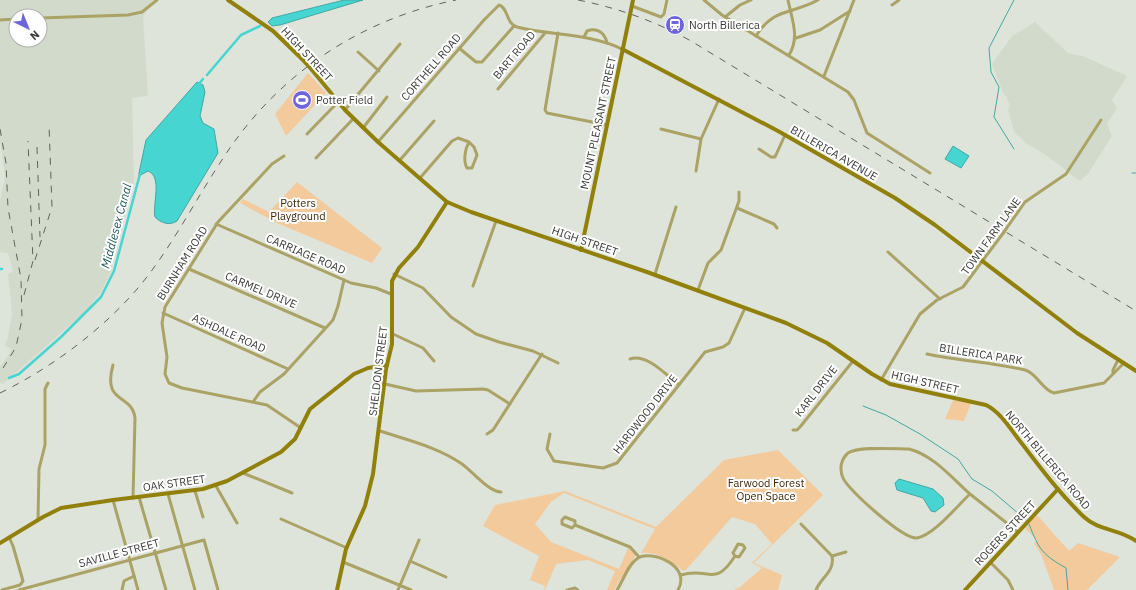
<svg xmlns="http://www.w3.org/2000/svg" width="1136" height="590" font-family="'IBM Plex Sans',sans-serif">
<rect width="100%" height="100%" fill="#dfe4db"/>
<g fill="#d2dbcb" fill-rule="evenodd">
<path d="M0,0H154L150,4L143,17L148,96L132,98L134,183L110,274L101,292L86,311L3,384L0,382V367L12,350L4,345L7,341L12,314L8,274L13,271L8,253L0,252V201L5,177L0,141ZM16,16H40V40H16Z"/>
<path d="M1035,22L1068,53L1083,56L1127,76L1112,100L1117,108L1107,124L1112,136L1088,174L1080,181L1046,155L1027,144L1014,132L1008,110L1010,106L1006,96L1003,93L992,64L1012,36Z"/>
</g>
<g fill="#f2ca9c">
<path d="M308,73L326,93L286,136L275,114Z"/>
<path d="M297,182L382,248L372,263L277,223L240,203L243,199L269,212Z"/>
<path d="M953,400L971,403L964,421L945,419Z"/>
<path d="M778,450L823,495L754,563L782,575L778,590H734L740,587L762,568L752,563L772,544L755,524L732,517L686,570L683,571C672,561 657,551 641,553L655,529L564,493L551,502L535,524L551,542L619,569L628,548L635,554V556L614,590H607L615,571L588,560L556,564L545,590H544L545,586L530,580L539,556L483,526L495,505L565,491L656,527L724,460Z"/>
<path d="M1037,515L1069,551L1078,543L1120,557L1087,590H1054L1041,554L1034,543L1037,540L1025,528Z"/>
</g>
<g fill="#46d5d0" stroke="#42a7a3">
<path d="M344,0H363L280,25L272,26L268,22L272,18Z"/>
<path d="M197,82L203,85L205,92L200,116L203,123L214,129L218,153L177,221C169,226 161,223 155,217C152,205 163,177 148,171L139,176V173L146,140Z"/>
<path d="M953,146L969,156L961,168L945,159Z"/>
<path d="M899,479L933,489L943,498L944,505L935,512L931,511L923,498L897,490L895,483Z"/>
</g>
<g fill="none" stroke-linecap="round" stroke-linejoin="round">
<g stroke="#42a7a3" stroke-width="1">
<path d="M1014,149L994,117L999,87L991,72L989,48L1014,0"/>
<path d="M1132,173H1136"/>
<path d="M863,406L886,415L920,434L958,459L972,479L992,491L1026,520"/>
<path d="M1029,524C1039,550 1043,555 1066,568L1068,590"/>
</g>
<g stroke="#46d5d0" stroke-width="2.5">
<path d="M207,75L241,35L260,26"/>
<path d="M198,85L203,79"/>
<path d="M0,269H2"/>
<path d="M9,378L19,374L61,337L101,297L114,271L140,174"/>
</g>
<g stroke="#aba265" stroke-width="3">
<path d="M704,0L722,15L848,92L854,100L867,133L930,173"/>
<path d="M788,0C792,20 800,37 789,55"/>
<path d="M892,5L899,0"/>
<path d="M632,6L661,17L664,14L667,0"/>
<path d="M725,17L740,5L751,0"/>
<path d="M40,18L128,15L142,12L157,0"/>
<path d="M0,20L16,19"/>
<path d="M558,33L545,110L547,113L607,125"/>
<path d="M756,36C774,7 791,15 818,0"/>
<path d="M584,37L587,31C597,27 605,33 607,43"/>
<path d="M796,38L820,30L850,11"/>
<path d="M459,48L476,62H482L514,26"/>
<path d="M358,52L379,71"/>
<path d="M824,76L854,0"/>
<path d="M498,89L545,33"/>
<path d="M345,110L400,44"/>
<path d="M363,128L387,97"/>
<path d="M661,129L701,139"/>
<path d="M307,134L338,102"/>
<path d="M378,142L484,20L499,5C508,7 506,24 517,27C552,36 589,33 622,49"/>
<path d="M759,149L771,157H775L785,135"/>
<path d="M284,156L272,164L218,222L165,307L162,323L167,357L165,374L169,383L182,388L267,405L301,428"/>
<path d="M316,158L353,119"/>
<path d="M400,160L434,121"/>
<path d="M696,171L701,139L719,99"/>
<path d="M420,178L452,141L458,138L469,142C465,149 463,161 467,168H472L477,155L474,147L469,142"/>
<path d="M737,208L774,224L777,228"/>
<path d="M216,224L351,283L376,288L391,294"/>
<path d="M1006,229L1025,202L1066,174L1101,120"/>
<path d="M888,252L940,299"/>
<path d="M189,269L325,328"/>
<path d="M394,274L423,288L451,317L476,334L499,342L533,351L558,363"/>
<path d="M655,274L676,207"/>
<path d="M473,286L496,221"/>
<path d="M698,290L708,263L721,250L739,201V192"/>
<path d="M163,313L288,369"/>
<path d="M393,334L423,348L434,361"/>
<path d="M927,354C959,361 992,362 1025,370C1037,373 1042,390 1054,393L1104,383L1124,363"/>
<path d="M630,359C647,353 667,376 679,385"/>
<path d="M113,365C102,405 132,393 135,418L133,498"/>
<path d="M1113,372V370L1118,360"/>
<path d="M881,380L920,314L937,300L963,287L1004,232"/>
<path d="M385,384L416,391L483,389L488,390L510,404"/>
<path d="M253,402L260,392L284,374L333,320L338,306L344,280"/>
<path d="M793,430H797L800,427L853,361"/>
<path d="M380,431C407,440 438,447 462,464C472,471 489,492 501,492"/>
<path d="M487,434L493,430L542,354"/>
<path d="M550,434L547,449L554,461L603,468L617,463L705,352L723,347L729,343L745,308"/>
<path d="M243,473L292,493"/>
<path d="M216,486L237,523"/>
<path d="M195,491L203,517"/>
<path d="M168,494L195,590"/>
<path d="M970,494C952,478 933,455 909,449C895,449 858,446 848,453C841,459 839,469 843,478C848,490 904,540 917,538C934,535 957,506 970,494L1018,532"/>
<path d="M139,497L166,590"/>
<path d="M113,500L138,590"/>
<path d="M281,519L347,548"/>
<path d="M38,520L39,469L45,445V389L48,383"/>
<path d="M801,524L832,556C835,572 821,577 816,590"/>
<path d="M575,525L572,528L562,524V520L565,517L575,521V525L630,547L639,557"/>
<path d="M832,556L846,552"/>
<path d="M410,561L446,577"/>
<path d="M343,562L411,590"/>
<path d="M990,562L1008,580L1013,590"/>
<path d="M681,575C709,566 714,589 735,556L739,557L745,548L743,545L738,544L733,553L735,556"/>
<path d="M2,590L20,585L23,581L13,546L9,537"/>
<path d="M19,590L204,540L218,590"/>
<path d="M122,590L124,581L134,576"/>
<path d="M398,590L419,540"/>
<path d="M567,590L575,588L578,590"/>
<path d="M617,590C623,581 628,564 638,558C651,550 692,565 678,590"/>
</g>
<g stroke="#91810a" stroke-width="4">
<path d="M228,0L273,31L302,59"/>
<path d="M622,49L778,131L895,198L935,225L1077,333L1136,371"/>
<path d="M312,70L345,110L378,142L447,202L471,212L647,272L786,323L827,343L872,374L890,384L986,405C1002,413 1012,432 1023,445C1042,470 1061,495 1084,517C1099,531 1120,529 1136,541"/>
<path d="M581,250L633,0"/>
<path d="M0,543L43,517L61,508L113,500L203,489L227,481L281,452L295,439L310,409L354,374L368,368L387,365"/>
<path d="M337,590L346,549L365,506L373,474L386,369L392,344V281L399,268L418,247L447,202"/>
<path d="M965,590L1058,489"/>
</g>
<g stroke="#5f625e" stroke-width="1" stroke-dasharray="7 7" stroke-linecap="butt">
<path d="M578,0C618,8 655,21 691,41L1136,311"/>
<path d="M0,129L6,163L8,208L21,279L22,319L16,347L0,373"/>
<path d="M37,147L40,237"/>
<path d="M35,260L52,207L49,125"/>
<path d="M24,295L33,261L28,141"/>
<path d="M0,393C51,368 101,331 138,288C170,250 193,204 220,163C274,77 357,20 456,0"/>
</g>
<path stroke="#aba265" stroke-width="3" d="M1004,232L1006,229"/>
<path stroke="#91810a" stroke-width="4" d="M302,59L312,70"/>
</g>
<defs>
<symbol id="station-disc" viewBox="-11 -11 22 22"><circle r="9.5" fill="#6e64de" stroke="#fff"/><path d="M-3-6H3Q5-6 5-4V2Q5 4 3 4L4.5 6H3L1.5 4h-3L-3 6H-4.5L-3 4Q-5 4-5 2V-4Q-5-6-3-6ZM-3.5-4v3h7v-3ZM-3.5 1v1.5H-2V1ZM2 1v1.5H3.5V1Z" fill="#fff"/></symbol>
<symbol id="stadium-disc" viewBox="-11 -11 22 22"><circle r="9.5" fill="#6e64de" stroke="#fff"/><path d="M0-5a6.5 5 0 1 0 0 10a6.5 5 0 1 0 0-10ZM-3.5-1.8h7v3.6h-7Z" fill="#fff"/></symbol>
</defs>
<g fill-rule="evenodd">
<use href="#station-disc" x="664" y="14" width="22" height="22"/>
<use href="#stadium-disc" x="291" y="89" width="22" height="22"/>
</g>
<g text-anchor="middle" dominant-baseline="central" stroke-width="4" stroke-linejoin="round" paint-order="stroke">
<g font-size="11" fill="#3a3c39" stroke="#fff" text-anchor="start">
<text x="689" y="25">North Billerica</text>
<text x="316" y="100">Potter Field</text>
</g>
<g font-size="11" fill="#3a3c39" stroke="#fff">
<text transform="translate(307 54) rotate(47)">HIGH STREET</text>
<text transform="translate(514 55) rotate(-50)">BART ROAD</text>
<text transform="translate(431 67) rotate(-49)">CORTHELL ROAD</text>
<text transform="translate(598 123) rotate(-78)">MOUNT PLEASANT STREET</text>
<text transform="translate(834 153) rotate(30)">BILLERICA AVENUE</text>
<text transform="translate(991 236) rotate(-54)">TOWN FARM LANE</text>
<text transform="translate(585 241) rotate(19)">HIGH STREET</text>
<text transform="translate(306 254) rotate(23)">CARRIAGE ROAD</text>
<text transform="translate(182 263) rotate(-58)">BURNHAM ROAD</text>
<text transform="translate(261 290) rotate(23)">CARMEL DRIVE</text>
<text transform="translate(229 333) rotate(24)">ASHDALE ROAD</text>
<text transform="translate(981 354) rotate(9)">BILLERICA PARK</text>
<text transform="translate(378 371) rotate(-83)">SHELDON STREET</text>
<text transform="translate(925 382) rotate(13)">HIGH STREET</text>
<text transform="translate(816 391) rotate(-52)">KARL DRIVE</text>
<text transform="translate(645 414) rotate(-52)">HARDWOOD DRIVE</text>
<text transform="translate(1048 460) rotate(50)">NORTH BILLERICA ROAD</text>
<text transform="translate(174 483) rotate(-8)">OAK STREET</text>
<text transform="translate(1005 533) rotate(-47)">ROGERS STREET</text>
<text transform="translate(119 553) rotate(-15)">SAVILLE STREET</text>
</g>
<g font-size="11" fill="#3f2604" stroke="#fff">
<text x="298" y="203">Potters<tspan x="298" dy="13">Playground</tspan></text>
<text x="766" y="483">Farwood Forest<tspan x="766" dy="13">Open Space</tspan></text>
</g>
<g font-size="12" font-style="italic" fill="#1a5553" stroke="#fff">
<text transform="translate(116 226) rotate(-75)">Middlesex Canal</text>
</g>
</g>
<g transform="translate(28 28) rotate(137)"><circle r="19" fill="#ffffff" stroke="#b0b1b0"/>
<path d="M0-3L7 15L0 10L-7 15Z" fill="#6e64de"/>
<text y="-6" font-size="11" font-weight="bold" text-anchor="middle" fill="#3a3c39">N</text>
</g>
</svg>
